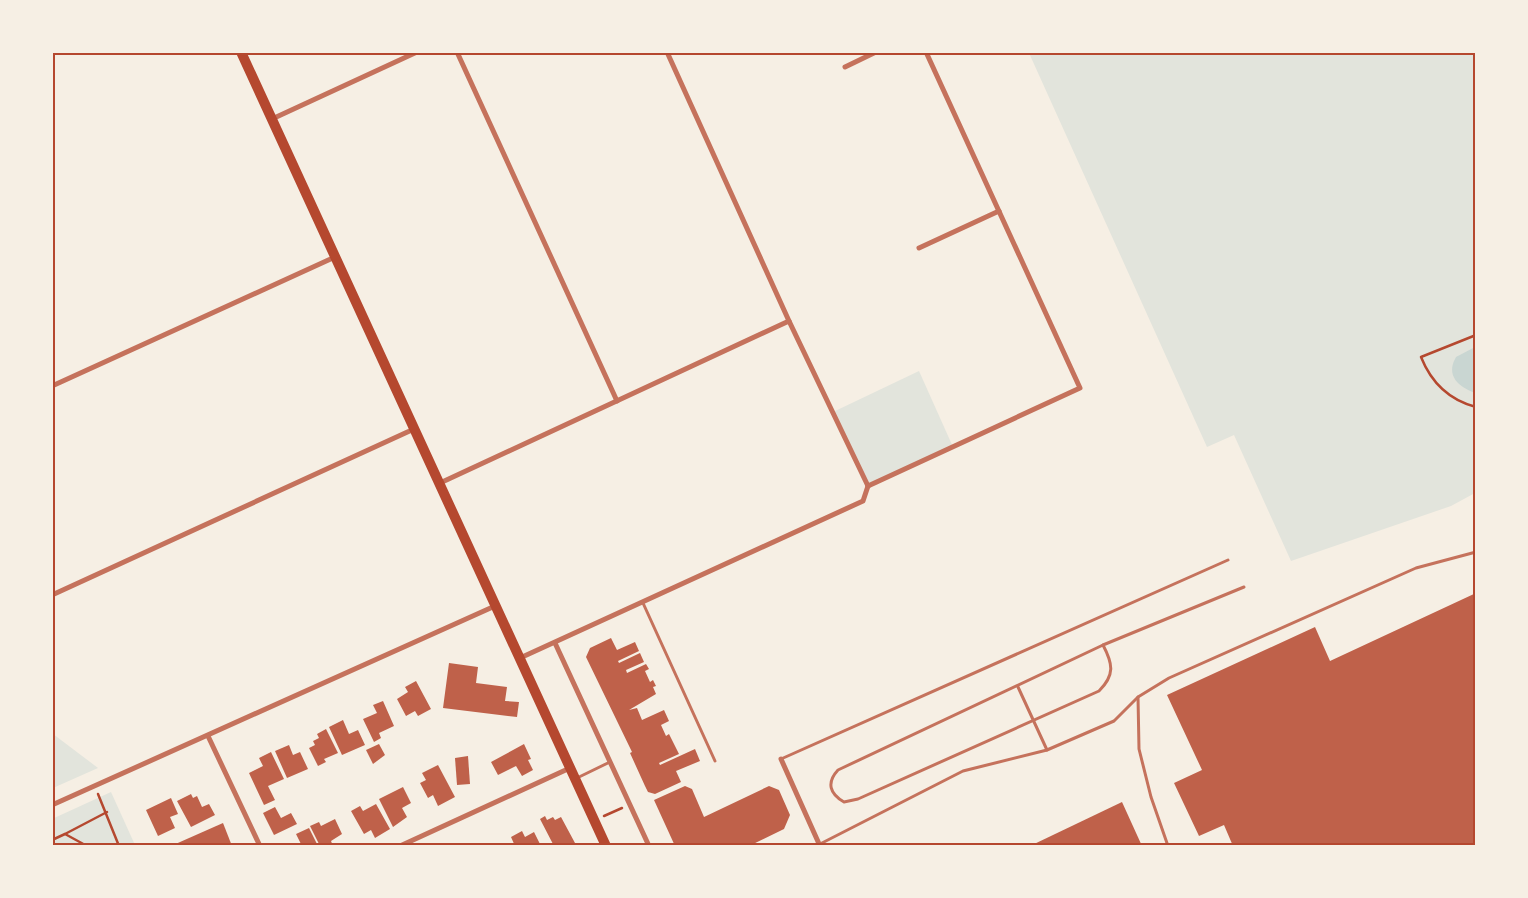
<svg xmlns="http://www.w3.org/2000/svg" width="1528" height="898" font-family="'Source Serif 4',serif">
<rect width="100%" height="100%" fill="#f6efe4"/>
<g fill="#e2e4dc">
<path d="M1029,53H1475V493L1451,506L1291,561L1234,435L1207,447Z"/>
<path d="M919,371L953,447L868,486L833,412Z"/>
<path d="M52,734H53L98,768L53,788Z"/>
<path d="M111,792L135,845H53L52,819Z"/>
</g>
<path fill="#c9d6d2" d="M1475,347V393C1459,387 1445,376 1456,357Z"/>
<g fill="#bf614a">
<path d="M1476,593V846H1233L1224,825L1199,836L1174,783L1202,770L1167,695L1315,627L1330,661Z"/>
<path d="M611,638L617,650L635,642L639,651L618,661L619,663L640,653L644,662L626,670L627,673L646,664L649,669L645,671L650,682L653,680L656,686L653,687L656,694L629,710L637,708L642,720L664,710L669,721L661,725L666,736L669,734L679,754L659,763L660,765L695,749L700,761L676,771L681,782L655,794L648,792L645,786L630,753L632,752L586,657L590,648Z"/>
<path d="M449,663L478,667L476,683L507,687L505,701L519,702L517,717L443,708Z"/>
<path d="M416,681L431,709L418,716L415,711L406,716L397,699L408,692L405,687Z"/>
<path d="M383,701L394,726L379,733L381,738L374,742L363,719L377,713L373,705Z"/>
<path d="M343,720L349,734L358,730L365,745L342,755L329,727Z"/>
<path d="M326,729L338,753L324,759L326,762L318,766L309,748L315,745L313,741L319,738L317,734Z"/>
<path d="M379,744L385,755L373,764L366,750Z"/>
<path d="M524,744L531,759L528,760L533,770L522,776L516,766L498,775L491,762Z"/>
<path d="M289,745L293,755L300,752L308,769L287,778L275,751Z"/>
<path d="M271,752L284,779L268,786L275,800L264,805L249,773L263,766L259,758Z"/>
<path d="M468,756L470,784L457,785L455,758Z"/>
<path d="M438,765L455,797L438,806L433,795L428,798L420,783L426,780L422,773Z"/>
<path d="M685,786L692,789L704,817L769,786L779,790L790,815L784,829L749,846H675L654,800Z"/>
<path d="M403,787L411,803L402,808L407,817L393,827L379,799Z"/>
<path d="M191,794L193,798L197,796L202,807L209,804L215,815L191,827L177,801Z"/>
<path d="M171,798L178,814L170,817L175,828L158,836L146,810Z"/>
<path d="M1122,802L1142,846H1030Z"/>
<path d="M376,804L390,829L375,838L371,830L364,834L351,811L360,806L363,811Z"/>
<path d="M275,807L281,818L291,813L297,824L274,835L263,813Z"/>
<path d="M545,816L547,820L553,817L555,820L561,817L575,843L570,846H554L540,819Z"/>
<path d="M335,819L342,834L331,841L333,846H320L310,826L319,822L321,826Z"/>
<path d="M223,823L232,846H171Z"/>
<path d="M309,828L318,846H298L301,844L296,834Z"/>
<path d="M522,831L525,837L534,832L541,846H515L511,837Z"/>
</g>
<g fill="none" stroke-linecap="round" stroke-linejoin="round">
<g stroke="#b5482f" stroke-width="2.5">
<path d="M1476,335L1421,357C1431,382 1449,400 1476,407"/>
<path d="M98,794L119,846"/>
<path d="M604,816L622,808"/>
<path d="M65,834L107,812"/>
<path d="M52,840L65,834L87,846"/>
</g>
<g stroke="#c5725c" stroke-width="3">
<path d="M643,603L715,761"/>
<path d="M1103,645C1113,664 1115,675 1099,691L858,799L844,802C830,794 826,783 838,770Z"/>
<path d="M1103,645L1244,587"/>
<path d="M1018,687L1047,750"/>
<path d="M1138,697L1139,749L1151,797L1168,846"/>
<path d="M781,759L1228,560"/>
<path d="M577,778L610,762"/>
<path d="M820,844L963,771L1047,750L1114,721L1138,697L1169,678L1416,568L1476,552"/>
</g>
<g stroke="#c5725c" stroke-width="5">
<path d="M457,52L617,401"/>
<path d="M667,52L789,321L868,486"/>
<path d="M845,67L876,52"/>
<path d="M272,119L417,52"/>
<path d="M919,248L999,211"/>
<path d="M52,386L335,257"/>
<path d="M440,483L789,321"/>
<path d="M868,486L1080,388L926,52"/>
<path d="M52,595L414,429"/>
<path d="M555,643L649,846"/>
<path d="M520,658L863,501L868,486"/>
<path d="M208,736L260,846"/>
<path d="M781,759L820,846"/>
<path d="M52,805L495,606"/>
<path d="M400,846L570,768"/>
</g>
<path stroke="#b5482f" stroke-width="10" d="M241,52L606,846"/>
</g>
<rect width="1528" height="898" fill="none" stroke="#f6efe4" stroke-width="108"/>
<rect x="54" y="54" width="1420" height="790" fill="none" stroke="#b5482f" stroke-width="2"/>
</svg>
